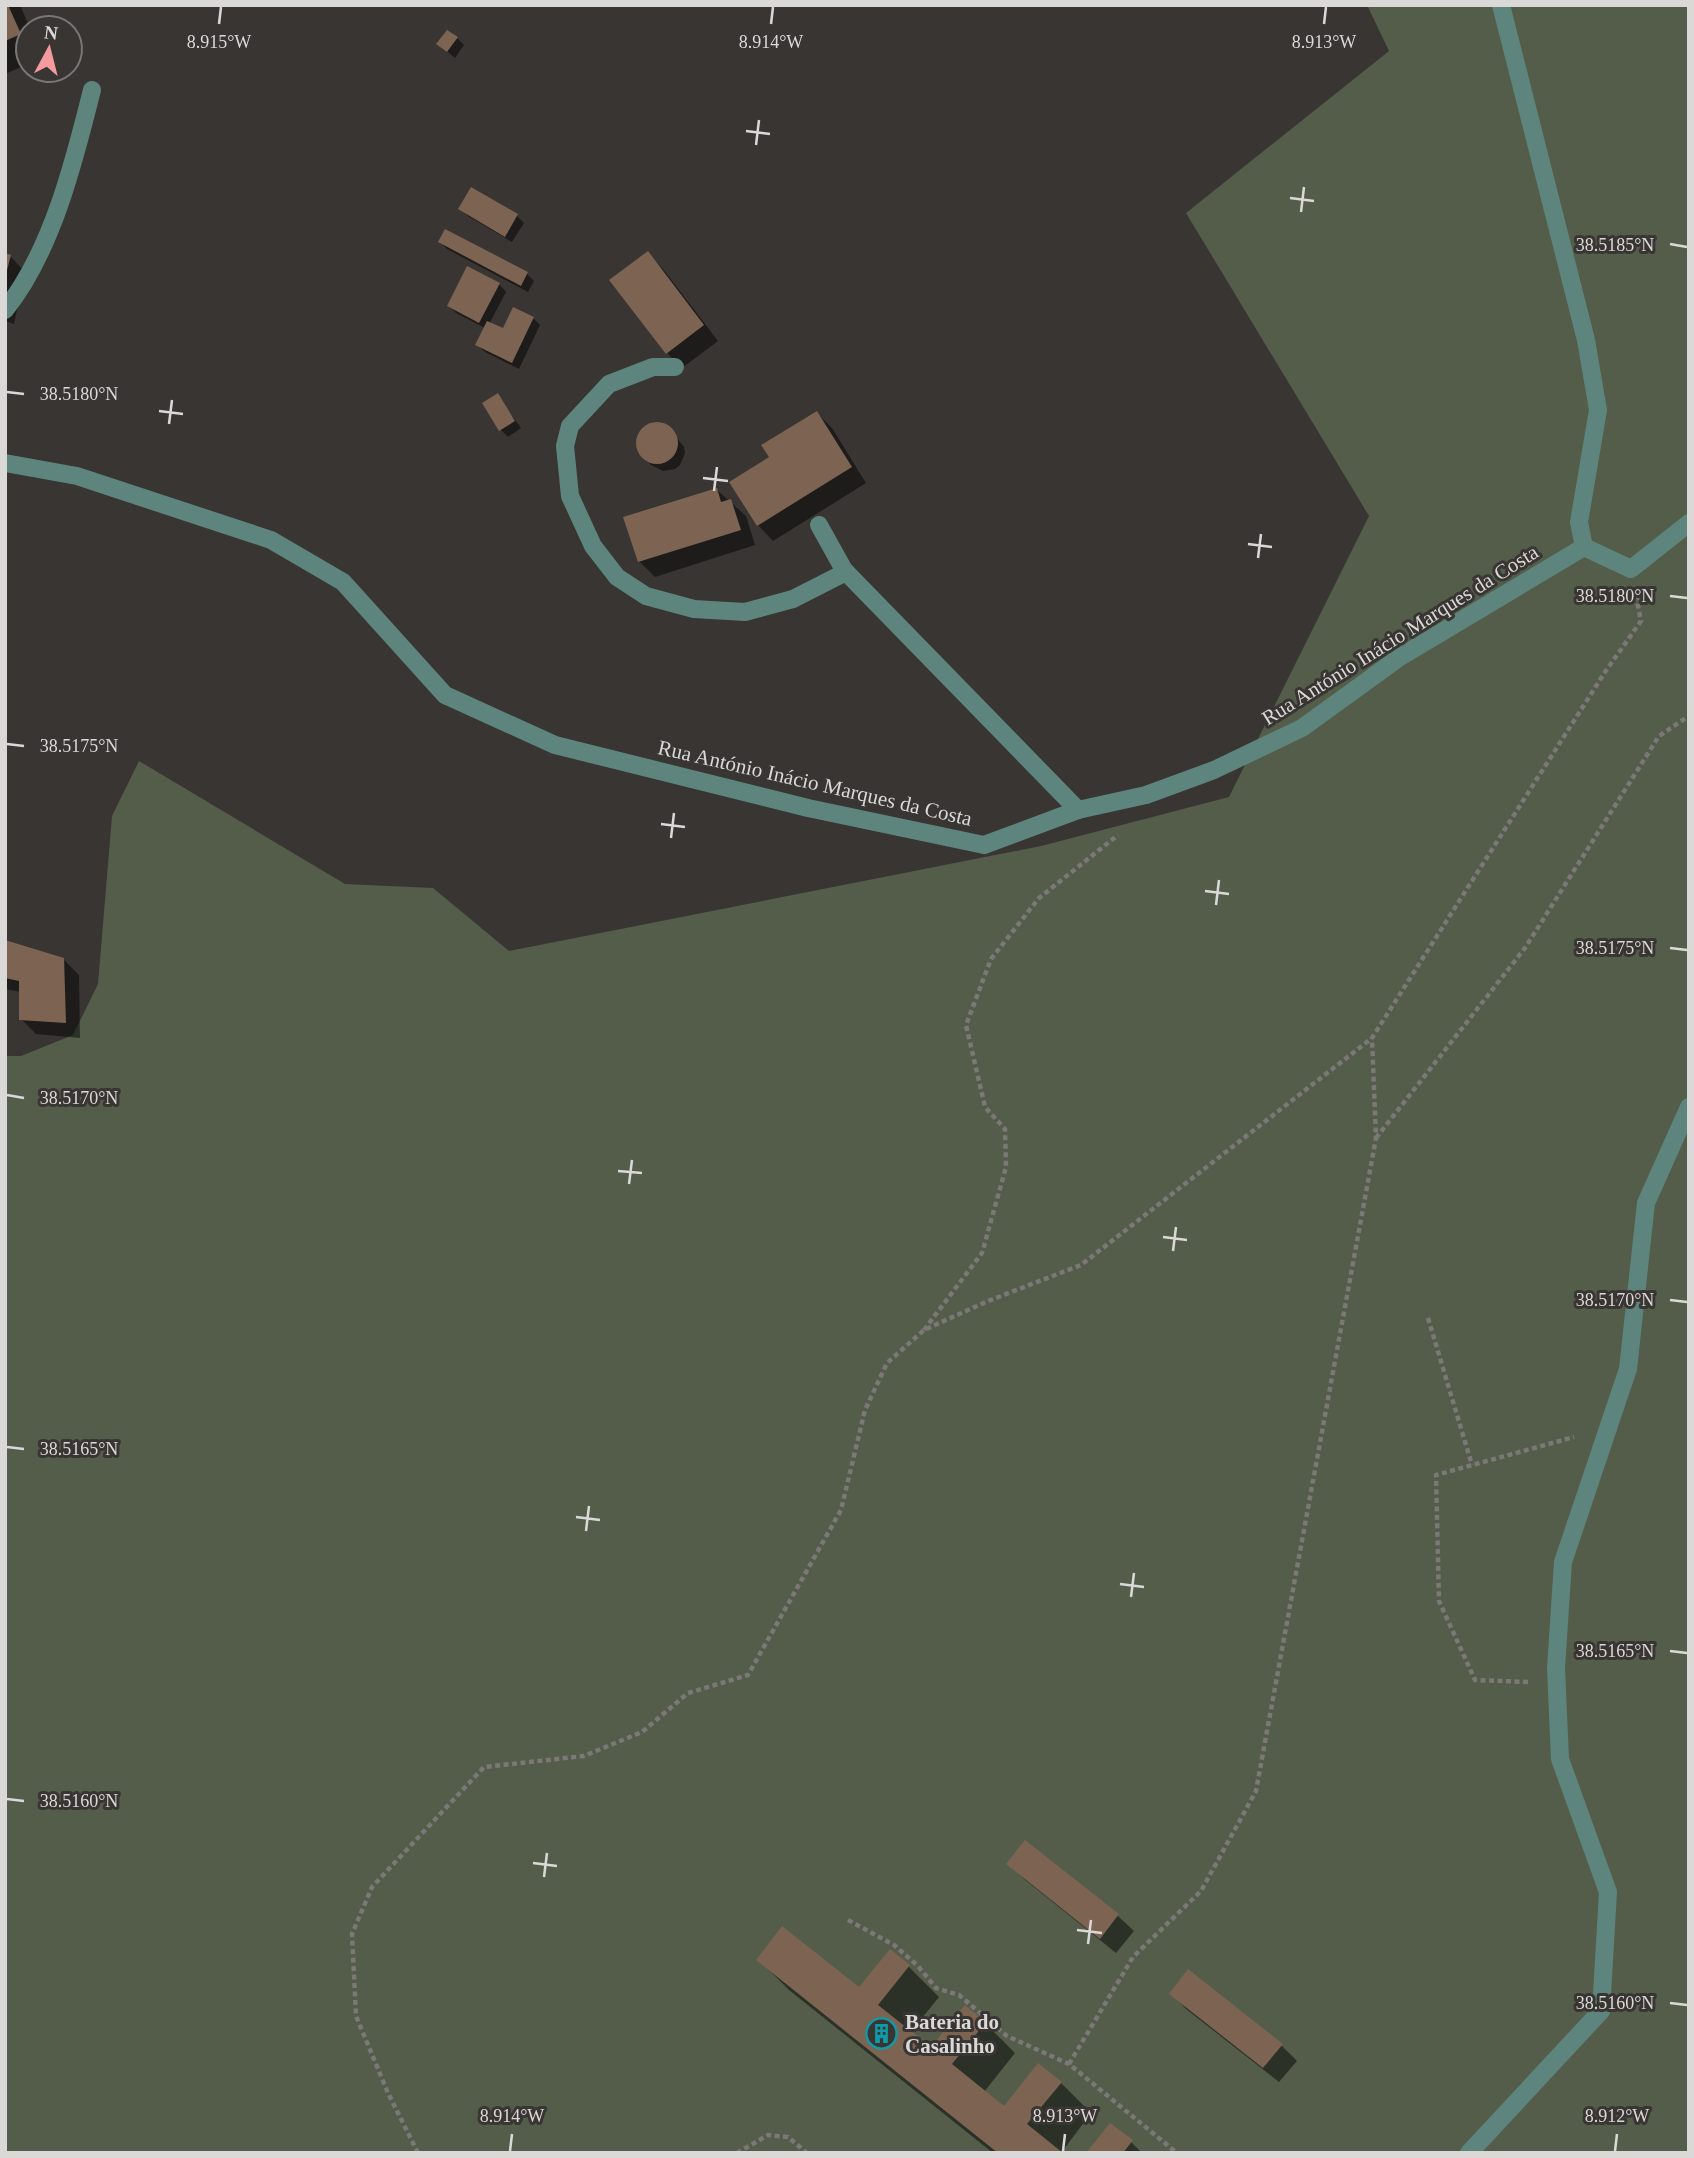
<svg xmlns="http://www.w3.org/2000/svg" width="1694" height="2158" font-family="'Times New Roman',serif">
<rect width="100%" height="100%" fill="#383533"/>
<path fill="#545d49" d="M1367,5H1689V2153H5V1056H21L73,1035L98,984L112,816L139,761L345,884L433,888L509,951L1041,846L1229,797L1369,516L1186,213L1389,51Z"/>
<g fill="#0007">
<path d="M5,5H20L30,28H28V64L5,74Z"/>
<path d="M457,38L464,45L455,58L438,44Z"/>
<path d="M461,209L517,216L524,223L512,242L468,216Z"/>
<path d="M440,242L527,274L534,281L528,292L447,249Z"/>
<path d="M648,254L663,269L718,341L682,368L667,353Z"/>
<path d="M5,255L10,256L25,272L14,324L5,321Z"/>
<path d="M499,284L506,292L489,324L504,331L533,318L540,325L519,369L485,352L477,345L485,328L456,313L449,306Z"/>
<path d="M497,395L521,428L508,437L501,430Z"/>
<path d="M817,413L832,428L866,483L773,541L758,525L771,458Z"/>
<path d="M657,424L669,428L684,447L685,453L680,465L675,469L663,471L651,465L643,457L638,445V439L645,429Z"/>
<path d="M717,490L746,516L755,545L655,577L639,561Z"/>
<path d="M5,942L63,959L79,975L80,1038L36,1034L21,1019V992L5,989Z"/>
<path d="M1026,1842L1118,1916L1134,1931L1116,1953L1024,1879L1009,1864Z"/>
<path d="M890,1952L909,1967L939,1997L910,2033L931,2049L985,2023L1015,2053L984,2092L1004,2108L1061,2083L1091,2113L1061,2153H993L789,1990L759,1960L859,1990Z"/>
<path d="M1171,1993L1281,2045L1297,2061L1279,2082L1186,2009Z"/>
<path d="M1131,2142L1142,2153H1088Z"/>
</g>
<g fill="#7d6452">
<path d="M5,5H8L21,34L5,41Z"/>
<path d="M447,30L458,37L447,52L436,44Z"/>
<path d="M471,187L518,214L505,237L458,209Z"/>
<path d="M445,229L528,272L521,286L438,242Z"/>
<path d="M648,251L704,325L666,354L609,280Z"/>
<path d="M5,253L11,255L6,274H5Z"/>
<path d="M467,266L500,283L479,323L447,306Z"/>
<path d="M513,307L534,317L512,363L475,345L487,321L503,328Z"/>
<path d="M498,393L515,421L499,431L482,403Z"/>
<path d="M817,411L852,467L757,526L729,482L769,457L761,445Z"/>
<circle cx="657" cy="443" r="21"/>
<path d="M717,488L721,502L731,499L741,530L638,562L623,517Z"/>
<path d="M5,940L64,958L66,1023L19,1020V981L5,978Z"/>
<path d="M1025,1840L1119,1914L1100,1939L1006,1864Z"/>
<path d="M782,1926L859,1987L890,1949L910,1965L878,2005L931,2047L965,2005L986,2022L952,2064L1004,2106L1038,2063L1062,2082L1027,2124L1063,2153H998L756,1960Z"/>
<path d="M1188,1969L1283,2044L1263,2068L1169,1994Z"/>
<path d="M1110,2123L1133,2140L1123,2153H1086Z"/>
</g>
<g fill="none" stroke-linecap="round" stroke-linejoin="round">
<g stroke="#7b7877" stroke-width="4.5" stroke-dasharray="5 3.5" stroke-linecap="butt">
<path d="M1376,1138L1525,948L1659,736L1689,716"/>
<path d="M1428,1318L1472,1465"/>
<path d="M924,1330L982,1253L1006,1167L1005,1129L985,1107L966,1025L991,959L1039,898L1118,835"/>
<path d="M1528,1682L1475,1680L1439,1601L1436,1475L1574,1437"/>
<path d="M848,1920L894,1945L918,1966L936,1988L959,1995L1007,2036L1069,2064L1177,2153"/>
<path d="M1069,2064L1133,1957L1201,1891L1256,1791L1376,1138L1372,1038L1605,672L1641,621L1636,596"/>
<path d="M418,2153L388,2093L356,2016L352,1934L372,1887L484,1767L584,1756L642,1732L688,1693L748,1675L841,1510L865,1410L887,1363L924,1330L988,1301L1081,1265L1372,1038"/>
<path d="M737,2153L768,2135L788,2137L807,2153"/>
</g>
<g stroke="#5d857d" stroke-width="18">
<path d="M1501,5L1586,340L1598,410L1579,522L1584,547"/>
<path d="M5,310C52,251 74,162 92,90"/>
<path d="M675,367H653L609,384L570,426L565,446L570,496L593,546L617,577L646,596L694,609L745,612L793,599L846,572"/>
<path d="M5,463L77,476L271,540L343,582L445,695L555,745L808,808L984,845L1078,810L1146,795L1214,770L1302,728L1400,657L1584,547L1631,569L1689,523"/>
<path d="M819,525L844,570L1078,810"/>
<path d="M1469,2153L1601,2011L1608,1892L1560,1759L1556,1668L1563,1562L1628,1369L1646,1203L1689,1107"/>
</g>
</g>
<path fill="none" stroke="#dbd9d8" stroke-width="2.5" d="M219,24L221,7M771,24L773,7M1324,24L1326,7M746,131L770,134M756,145L759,120M1290,198L1314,201M1301,212L1304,187M1670,244L1687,247M7,392L24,394M159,411L183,414M169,424L172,400M703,478L728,481M714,491L717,467M1248,544L1272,547M1258,558L1261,534M1670,596L1687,598M7,744L24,746M661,824L685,827M671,838L674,813M1205,891L1229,894M1216,905L1219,880M1670,948L1687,950M7,1095L24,1098M618,1171L642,1173M629,1184L632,1160M1163,1237L1187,1240M1173,1251L1176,1227M1670,1300L1687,1302M7,1447L24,1449M576,1517L600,1520M586,1531L589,1506M1120,1584L1144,1587M1131,1597L1134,1573M1670,1651L1687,1653M7,1799L24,1801M533,1863L557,1866M544,1877L547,1853M1077,1930L1102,1933M1088,1944L1091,1920M1670,2003L1687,2005M510,2151L512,2134M1063,2151L1065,2134M1615,2151L1617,2134"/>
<defs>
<symbol id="building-ring" viewBox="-11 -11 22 22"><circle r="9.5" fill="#383533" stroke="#0f9aa8" stroke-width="1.5"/><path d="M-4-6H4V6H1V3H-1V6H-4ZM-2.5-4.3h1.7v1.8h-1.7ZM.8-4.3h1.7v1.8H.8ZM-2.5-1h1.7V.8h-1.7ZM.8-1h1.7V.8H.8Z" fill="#0f9aa8"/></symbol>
</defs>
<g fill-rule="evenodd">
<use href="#building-ring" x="864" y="2016" width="35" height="35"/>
</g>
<g text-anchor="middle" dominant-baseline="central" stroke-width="6" stroke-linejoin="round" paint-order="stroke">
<g font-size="21" fill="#dbd9d8" stroke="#383533">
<text transform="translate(1400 635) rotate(-32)">Rua António Inácio Marques da Costa</text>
<text transform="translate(815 783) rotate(13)">Rua António Inácio Marques da Costa</text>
</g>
<g font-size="21" font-weight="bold" fill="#dbd9d8" stroke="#383533" text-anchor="start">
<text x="905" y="2022">Bateria do<tspan x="905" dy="24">Casalinho</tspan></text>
</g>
</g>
<g font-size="18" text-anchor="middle" fill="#dbd9d8" stroke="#383533" stroke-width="6" stroke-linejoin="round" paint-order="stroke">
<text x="219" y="48">8.915°W</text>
<text x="771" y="48">8.914°W</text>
<text x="1324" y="48">8.913°W</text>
<text x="1615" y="251">38.5185°N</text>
<text x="79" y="400">38.5180°N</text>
<text x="1615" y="602">38.5180°N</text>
<text x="79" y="752">38.5175°N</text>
<text x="1615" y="954">38.5175°N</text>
<text x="79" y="1104">38.5170°N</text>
<text x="1615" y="1306">38.5170°N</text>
<text x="79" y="1455">38.5165°N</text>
<text x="1615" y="1657">38.5165°N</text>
<text x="79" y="1807">38.5160°N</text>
<text x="1615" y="2009">38.5160°N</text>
<text x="512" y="2122">8.914°W</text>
<text x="1065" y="2122">8.913°W</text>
<text x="1617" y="2122">8.912°W</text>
</g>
<rect width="1694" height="2158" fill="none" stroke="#dbd9d8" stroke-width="14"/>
<g transform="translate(49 49) rotate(7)"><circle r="33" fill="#383533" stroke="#797775" stroke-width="2"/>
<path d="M0-5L12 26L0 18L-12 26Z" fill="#f59b9e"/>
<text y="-10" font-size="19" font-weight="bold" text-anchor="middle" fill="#dbd9d8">N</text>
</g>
</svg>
